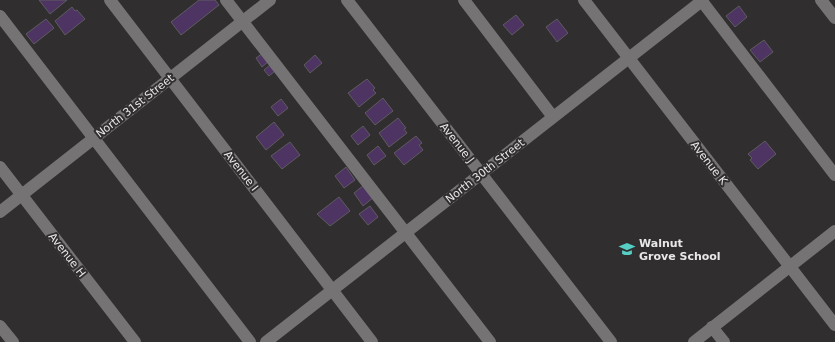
<svg xmlns="http://www.w3.org/2000/svg" width="835" height="342" font-family="'DejaVu Sans',sans-serif">
<rect width="100%" height="100%" fill="#302e2f"/>
<g fill="#4d3462" stroke="#5e5c5f">
<path d="M39,0H67L50,14Z"/>
<path d="M199,0H215L219,5L181,35L171,22Z"/>
<path d="M739,6L747,17L735,27L726,16Z"/>
<path d="M72,7L75,11L77,10L85,19L65,35L55,21Z"/>
<path d="M516,15L524,25L512,35L503,25Z"/>
<path d="M46,19L54,28L34,44L26,34Z"/>
<path d="M557,19L568,33L557,42L546,27Z"/>
<path d="M764,40L773,52L760,62L750,50Z"/>
<path d="M263,53L269,61L262,67L256,58Z"/>
<path d="M315,55L322,63L310,73L304,65Z"/>
<path d="M270,65L275,71L269,76L264,70Z"/>
<path d="M367,79L375,88L373,90L376,93L359,107L348,93Z"/>
<path d="M383,98L393,111L375,125L365,113Z"/>
<path d="M281,99L288,108L278,116L271,107Z"/>
<path d="M398,118L406,128L404,129L407,133L389,147L379,133Z"/>
<path d="M274,122L284,135L266,150L256,137Z"/>
<path d="M363,126L370,135L358,145L351,136Z"/>
<path d="M416,136L422,143L419,145L423,150L404,165L394,153Z"/>
<path d="M765,141L776,154L758,169L750,160L752,158L748,154Z"/>
<path d="M290,142L300,155L282,169L271,156Z"/>
<path d="M378,146L386,156L374,165L367,155Z"/>
<path d="M346,167L355,180L344,188L335,176Z"/>
<path d="M364,185L374,197L363,206L354,193Z"/>
<path d="M339,197L350,211L330,226L317,214Z"/>
<path d="M370,206L378,217L368,225L359,214Z"/>
</g>
<g fill="none" stroke-linecap="round" stroke-linejoin="round">
<g stroke="#767375" stroke-width="12">
<path d="M110,0L372,342"/>
<path d="M226,0L490,342"/>
<path d="M347,0L611,342"/>
<path d="M464,0L553,117"/>
<path d="M584,0L835,325"/>
<path d="M701,0L835,175"/>
<path d="M821,0L835,18"/>
<path d="M0,16L250,342"/>
<path d="M0,167L135,342"/>
<path d="M0,212L270,0"/>
<path d="M0,326L13,342"/>
<path d="M712,327L724,342"/>
<path d="M266,342L703,0"/>
<path d="M694,342L835,231"/>
</g>
</g>
<defs>
<symbol id="school-bare" viewBox="-9 -9 18 18"><path d="M0-5L7-2L0 1L-7-2ZM-4 1L0 2.5L4 1V4Q0 6-4 4Z" fill="#55cec6" stroke="#302e2f" stroke-width="2.5" paint-order="stroke"/></symbol>
</defs>
<g fill-rule="evenodd">
<use href="#school-bare" x="616" y="238" width="22" height="22"/>
</g>
<g text-anchor="middle" dominant-baseline="central" stroke-width="4" stroke-linejoin="round" paint-order="stroke">
<g font-size="11" fill="#e9e8e9" stroke="#302e2f">
<text transform="translate(135 106) rotate(-38)">North 31st Street</text>
<text transform="translate(457 143) rotate(52)">Avenue J</text>
<text transform="translate(709 163) rotate(52)">Avenue K</text>
<text transform="translate(241 171) rotate(52)">Avenue I</text>
<text transform="translate(485 171) rotate(-38)">North 30th Street</text>
<text transform="translate(67 255) rotate(52)">Avenue H</text>
</g>
<g font-size="11" font-weight="bold" fill="#e9e8e9" stroke="#302e2f" text-anchor="start">
<text x="639" y="243">Walnut<tspan x="639" dy="13">Grove School</tspan></text>
</g>
</g>
</svg>
